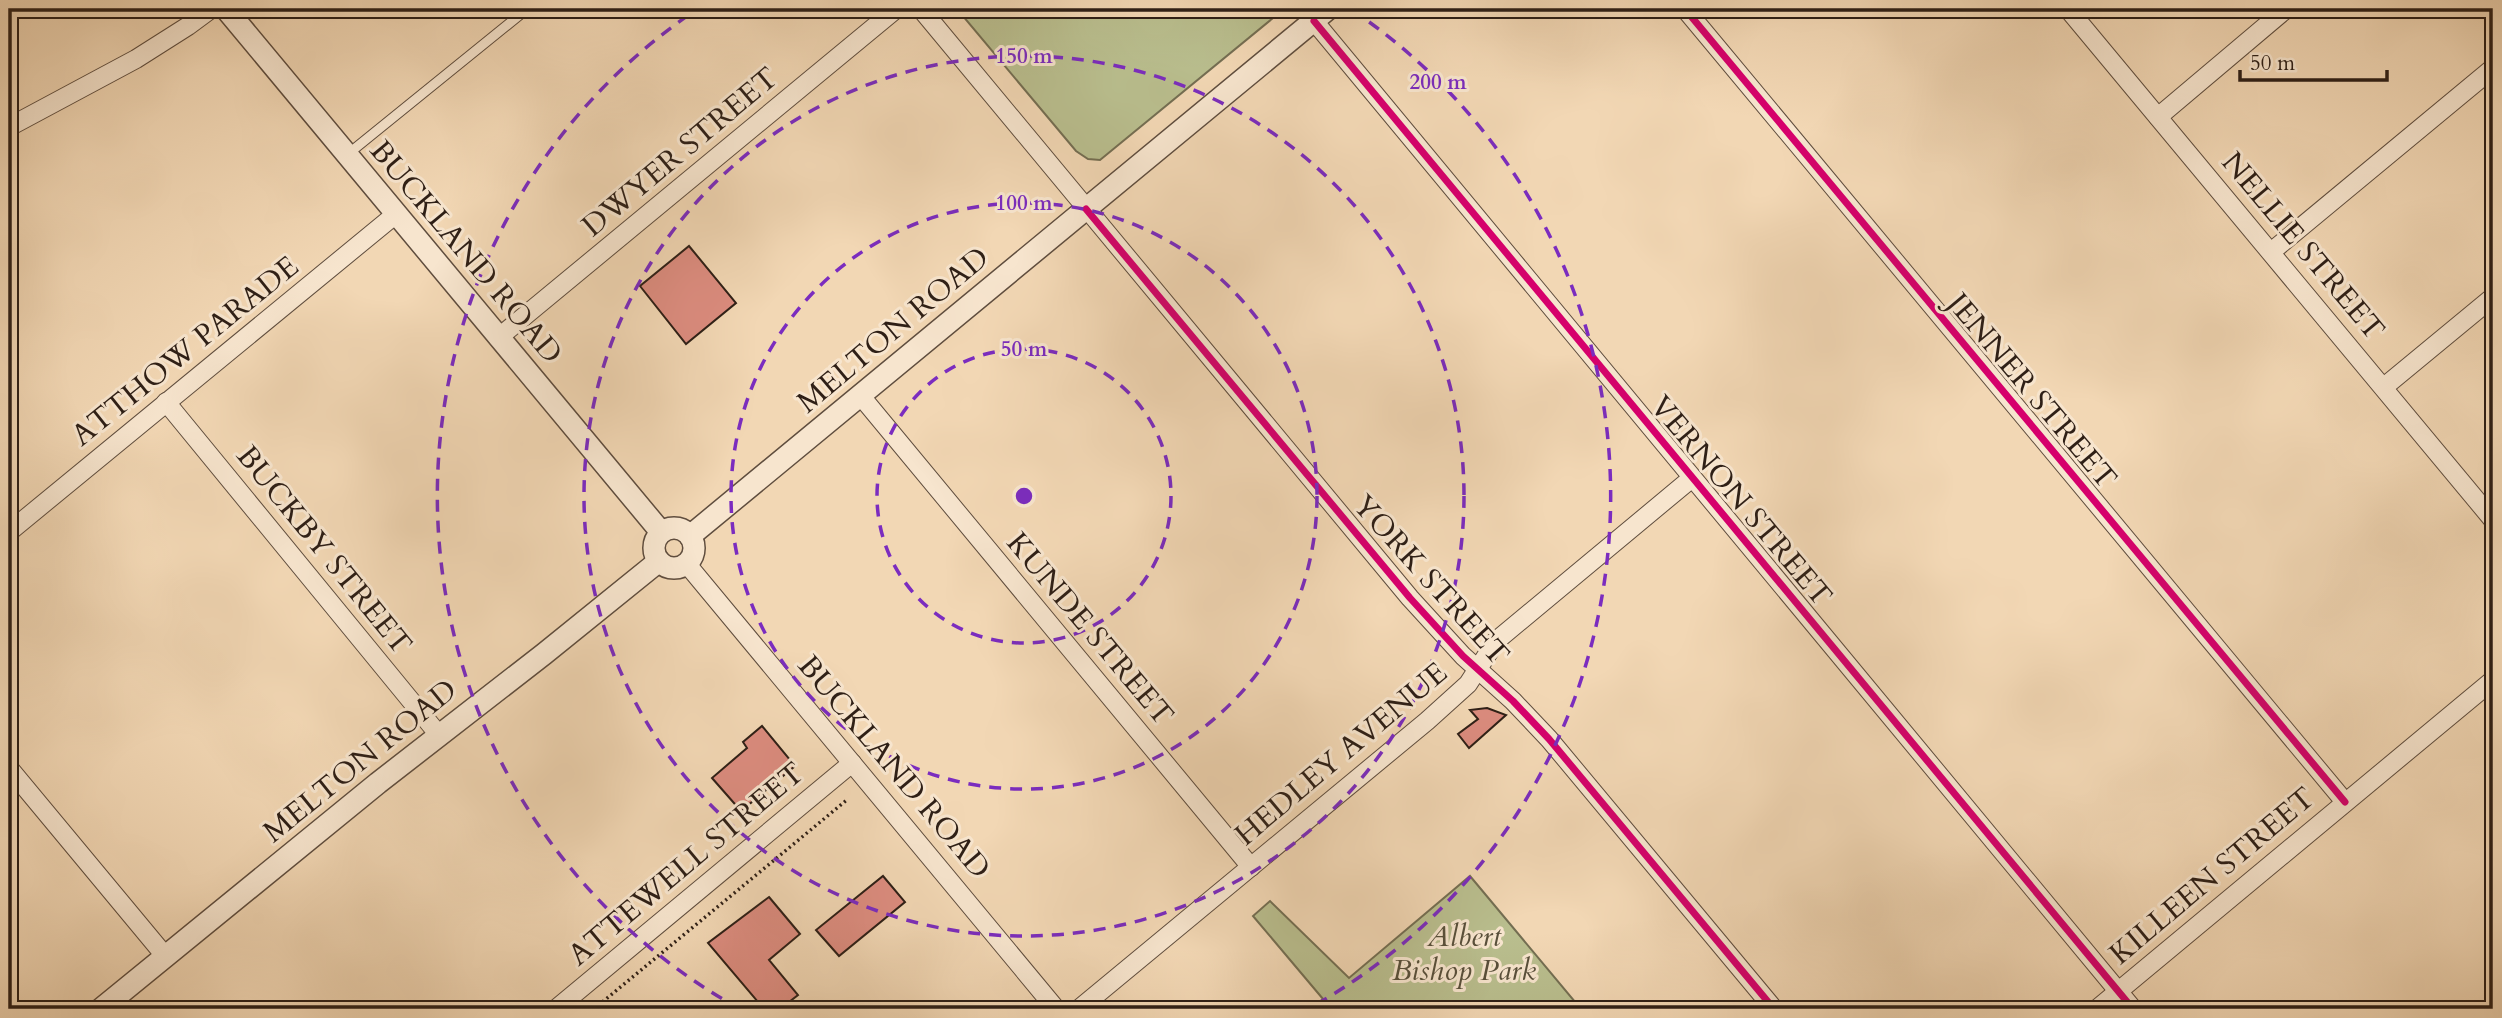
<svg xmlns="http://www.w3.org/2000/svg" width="2502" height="1018" font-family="Cardo,serif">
<rect width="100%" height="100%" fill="#f2d7b4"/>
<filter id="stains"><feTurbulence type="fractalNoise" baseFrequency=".00286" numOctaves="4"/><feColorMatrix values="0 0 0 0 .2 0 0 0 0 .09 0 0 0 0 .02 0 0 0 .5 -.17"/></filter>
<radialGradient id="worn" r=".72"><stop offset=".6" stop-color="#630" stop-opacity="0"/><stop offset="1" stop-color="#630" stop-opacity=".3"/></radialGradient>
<g fill="#b9be8e" stroke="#746e52" stroke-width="2">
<path d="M957,9H1284L1100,160L1088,159L1076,151Z"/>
<path d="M1470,876L1581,1009H1311L1323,999L1253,916L1270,901L1349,978Z"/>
</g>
<g fill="#dc8c7f" stroke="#2e1f16" stroke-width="2">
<path d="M689,246L736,303L686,344L640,286Z"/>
<path d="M1487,708L1506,715L1469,748L1458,734L1478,719L1470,710Z"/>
<path d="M762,726L795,766L741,811L712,778L747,748L743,742Z"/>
<path d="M883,876L905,902L839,956L816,930Z"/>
<path d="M769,897L800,934L769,960L798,995L780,1009H764L708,943Z"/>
</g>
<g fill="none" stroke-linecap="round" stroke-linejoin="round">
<defs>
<path id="service" d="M348,154L527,9"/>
<g id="minor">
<path d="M921,9L1410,598L1463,656L1513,701L1549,739L1774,1009"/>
<path d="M1685,9L2345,802"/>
<path d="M2068,9L2493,520"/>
<path d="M1314,21L2133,1009"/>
<path d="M2158,117L2286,9"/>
<path d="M9,127L136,59L188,26L211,9"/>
<path d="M2271,252L2493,68"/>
<path d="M498,338L896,9"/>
<path d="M2384,387L2493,297"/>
<path d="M860,395L1251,867"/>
<path d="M166,402L439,735"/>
<path d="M9,532L396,214"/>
<path d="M686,563L1056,1009"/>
<path d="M9,768L166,957"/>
<path d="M556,1009L852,763"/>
<path d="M1079,1009L1427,721L1468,684L1496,641L1692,478"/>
<path d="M2097,1009L2493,680"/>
</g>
<g id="tertiary">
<path d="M226,9L661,532"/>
<circle cx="674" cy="548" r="20"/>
<path d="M690,536L1328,9"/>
<path d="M101,1009L378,783L544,654L659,561"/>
</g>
</defs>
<use href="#service" stroke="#5f4d3e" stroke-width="11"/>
<use href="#minor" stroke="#5f4d3e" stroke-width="20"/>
<use href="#tertiary" stroke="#5f4d3e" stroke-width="24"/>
<path stroke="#2e1f16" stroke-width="3.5" stroke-dasharray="2 3.5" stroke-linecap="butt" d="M594,1009L848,799"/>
<use href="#service" stroke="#f7e5ce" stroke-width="9"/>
<use href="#minor" stroke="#f7e5ce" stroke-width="18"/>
<use href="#tertiary" stroke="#f7e5ce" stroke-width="21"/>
<defs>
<g id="cycleway">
<path d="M1685,9L2345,802"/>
<path d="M1314,21L2133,1009"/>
<path d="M1086,209L1410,598L1463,656L1513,701L1549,739L1774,1009"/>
</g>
</defs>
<use href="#cycleway" stroke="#f7e5ce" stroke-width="11"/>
<use href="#cycleway" stroke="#d6006c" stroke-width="7"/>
</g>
<g fill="none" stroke="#7b2cbf" stroke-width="3.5" stroke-dasharray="12 9">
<circle cx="1024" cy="496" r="147"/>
<circle cx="1024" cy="496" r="293"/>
<circle cx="1024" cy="496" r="440"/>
<path d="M740 1009A586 586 0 0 1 696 10M1352 10A586 586 0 0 1 1308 1009"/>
</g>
<g text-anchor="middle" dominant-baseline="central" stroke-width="6" stroke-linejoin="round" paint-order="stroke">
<g font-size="30" fill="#2e1f16" stroke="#f7e5ce">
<text transform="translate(680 152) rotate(-40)">DWYER STREET</text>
<text transform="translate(2303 246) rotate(50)">NELLIE STREET</text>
<text transform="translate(466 252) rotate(50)">BUCKLAND ROAD</text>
<text transform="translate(893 330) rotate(-40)">MELTON ROAD</text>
<text transform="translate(185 351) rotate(-39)">ATTHOW PARADE</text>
<text transform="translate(2032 391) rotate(50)">JENNER STREET</text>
<text transform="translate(1741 501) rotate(50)">VERNON STREET</text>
<text transform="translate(324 550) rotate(51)">BUCKBY STREET</text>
<text transform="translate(1431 580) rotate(48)">YORK STREET</text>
<text transform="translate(1090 629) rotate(50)">KUNDE STREET</text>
<text transform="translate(1341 754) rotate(-40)">HEDLEY AVENUE</text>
<text transform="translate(360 761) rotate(-39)">MELTON ROAD</text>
<text transform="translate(894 767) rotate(50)">BUCKLAND ROAD</text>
<text transform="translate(686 864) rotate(-40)">ATTEWELL STREET</text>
<text transform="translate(2212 876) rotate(-40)">KILLEEN STREET</text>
</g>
<g font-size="30" font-style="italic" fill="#584f3a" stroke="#f7e5ce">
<text x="1464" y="936">Albert<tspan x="1464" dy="34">Bishop Park</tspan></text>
</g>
</g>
<circle cx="1024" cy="496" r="10" fill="#7b2cbf" stroke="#f7e5ce" stroke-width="3.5"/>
<g font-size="21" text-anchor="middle" font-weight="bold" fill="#7b2cbf" stroke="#f7e5ce" stroke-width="6" stroke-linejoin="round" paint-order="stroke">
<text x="1024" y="63">150 m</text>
<text x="1438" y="89">200 m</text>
<text x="1024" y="210">100 m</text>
<text x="1024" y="356">50 m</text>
</g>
<rect width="2502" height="1018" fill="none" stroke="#f2d7b4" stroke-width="35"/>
<rect x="10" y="10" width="2481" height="997" fill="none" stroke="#2e1f16" stroke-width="3.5"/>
<rect x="18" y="18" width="2467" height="983" fill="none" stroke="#2e1f16" stroke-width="2"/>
<path d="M2240 70v10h147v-10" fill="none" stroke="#2e1f16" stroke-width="3.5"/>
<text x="2250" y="70" font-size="21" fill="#2e1f16" stroke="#f7e5ce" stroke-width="5" paint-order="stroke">50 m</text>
<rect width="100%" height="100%" filter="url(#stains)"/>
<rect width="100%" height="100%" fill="url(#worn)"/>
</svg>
